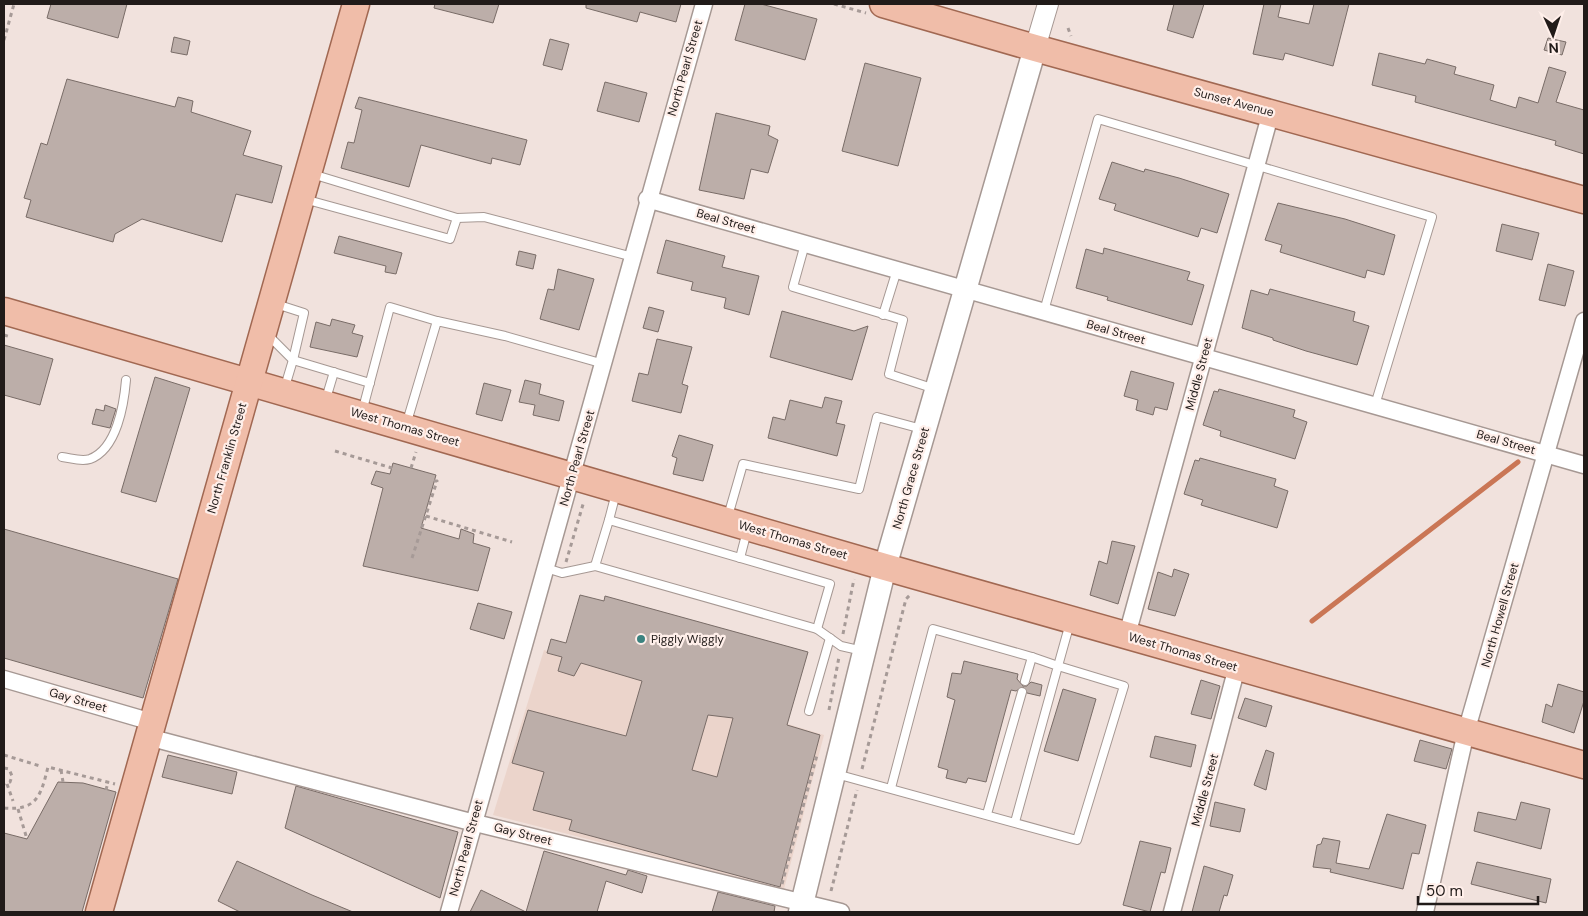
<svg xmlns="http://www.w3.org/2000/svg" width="1588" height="916" font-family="'DM Sans',sans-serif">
<rect width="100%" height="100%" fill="#f1e2dd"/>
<path fill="#ebd4cb" d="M544,650L824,735L784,889L493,815Z"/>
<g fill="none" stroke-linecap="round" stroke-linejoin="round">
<path stroke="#ca7655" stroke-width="5" d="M1312,621L1518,462"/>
</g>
<g fill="#bcaea9" stroke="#796c67" fill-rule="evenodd">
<path d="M51,4H127L118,38L47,18Z"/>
<path d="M435,4H499L493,23L434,8Z"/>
<path d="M586,4H681L676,22L640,12L637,22L586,8Z"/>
<path d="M745,4H761L817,19L805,60L735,40Z"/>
<path d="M1174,4H1204L1193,38L1167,30Z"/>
<path d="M1264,4H1281L1278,17L1309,24L1314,4H1349L1333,66L1285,53L1283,60L1253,54Z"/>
<path d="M174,37L190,41L187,55L171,52Z"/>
<path d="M1548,38L1566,42L1562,55L1544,50Z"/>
<path d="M550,39L569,44L562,70L543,65Z"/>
<path d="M1379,53L1425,64L1427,59L1456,67L1454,74L1494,85L1490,100L1516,108L1519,97L1538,103L1549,67L1566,72L1556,102L1584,110V154L1555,145L1556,141L1415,102L1416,96L1372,85Z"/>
<path d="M865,63L921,78L898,166L842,151Z"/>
<path d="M67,79L175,107L178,97L193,101L191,112L251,131L243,155L282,166L272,203L236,194L222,242L142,219L115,234L113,242L26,217L31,200L24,198L41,143L47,145Z"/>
<path d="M605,82L647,93L639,122L597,111Z"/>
<path d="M359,97L527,140L520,165L492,158L491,164L421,145L409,187L341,168L348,142L354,143L362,110L355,108Z"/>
<path d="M716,113L770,126L768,135L778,140L768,173L751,169L744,199L699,190Z"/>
<path d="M1112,162L1144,172L1145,169L1179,178L1229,194L1217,233L1201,228L1198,237L1114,210L1116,204L1099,199Z"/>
<path d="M1278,203L1345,219L1395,235L1384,275L1367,270L1365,278L1280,252L1282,245L1265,240Z"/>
<path d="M1502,224L1539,233L1532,260L1496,251Z"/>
<path d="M339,236L402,253L396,274L385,272L386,266L334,253Z"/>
<path d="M666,240L725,256L722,267L759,276L749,315L724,308L726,298L691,290L693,282L657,273Z"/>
<path d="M1104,248L1190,272L1187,280L1204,285L1192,325L1107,300L1108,297L1076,288L1086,249L1103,254Z"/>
<path d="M519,251L536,255L533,269L516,265Z"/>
<path d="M1548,264L1574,271L1565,306L1539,300Z"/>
<path d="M558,269L594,279L579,330L540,319L548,289L554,290Z"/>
<path d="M1270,289L1355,312L1353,321L1369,326L1357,365L1306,351L1273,340V338L1242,328L1251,290L1268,295Z"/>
<path d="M649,307L664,311L658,332L643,328Z"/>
<path d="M782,311L854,331L868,326L852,380L770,357Z"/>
<path d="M332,319L355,325L352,333L363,336L357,357L310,347L316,322L330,326Z"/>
<path d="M657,339L692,347L682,384L688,386L681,413L632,401L639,373L648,375Z"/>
<path d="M4,345L53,359L40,405L4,395Z"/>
<path d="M1131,371L1174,383L1167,410L1155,407L1153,415L1136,410L1138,400L1124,396Z"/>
<path d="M155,377L190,388L156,502L121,492Z"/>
<path d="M525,380L541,384L539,394L564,401L559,421L533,415L535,405L519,402Z"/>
<path d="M484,383L511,390L502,421L476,414Z"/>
<path d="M1219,389L1295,410L1293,417L1307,422L1295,459L1220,436L1221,431L1203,425L1214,391L1218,392Z"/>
<path d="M825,397L842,401L836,423L845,425L837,456L768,438L773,417L785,420L790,400L822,408Z"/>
<path d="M105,405L116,409L110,428L92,424L96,409L104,411Z"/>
<path d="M679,435L713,445L703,481L673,474L677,458L672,456Z"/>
<path d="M1200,458L1276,479L1274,486L1288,491L1277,528L1201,505L1203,500L1184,494L1195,460L1199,461Z"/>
<path d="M393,463L436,475L421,528L459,539L461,529L474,534L473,543L490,548L478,591L363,566L383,488L371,484L376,471L390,474Z"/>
<path d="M4,529L178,579L143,698L4,658Z"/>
<path d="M1112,541L1135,546L1118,604L1090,595L1099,561L1107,564Z"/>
<path d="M1174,569L1189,574L1175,616L1148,609L1158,572L1172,577Z"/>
<path d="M580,595L604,601L605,596L808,652L787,725L820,735L780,887L569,830L572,820L533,810L544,772L512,763L528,710L626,736L642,681L581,663L574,676L558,671L562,657L547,653L551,639L566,643ZM708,715L733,718L717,777L692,770Z"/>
<path d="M478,603L512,612L504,639L470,629Z"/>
<path d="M964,661L1018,674L1017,679L1023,686H1027L1031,682L1042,685L1040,696L1027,693L1023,687L1016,691L1011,690L986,782L968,778L966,783L946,778L948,770L938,767L955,700L947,697L952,673L961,674Z"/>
<path d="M1201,680L1220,686L1211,719L1191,714Z"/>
<path d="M1558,684L1584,692V701L1574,733L1542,722L1546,704L1552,707Z"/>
<path d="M1063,689L1096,699L1078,761L1044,751Z"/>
<path d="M1245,698L1272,706L1266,727L1238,718Z"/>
<path d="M1155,736L1196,745L1191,767L1150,757Z"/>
<path d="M1420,740L1452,749L1446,769L1414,761Z"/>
<path d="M1266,750L1274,753L1266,790L1254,785Z"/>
<path d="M168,755L237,772L232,794L162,777Z"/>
<path d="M58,782L83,783L116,792L82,912H4V833L27,839Z"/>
<path d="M296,786L458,832L440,898L285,828Z"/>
<path d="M1215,802L1245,809L1240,832L1210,826Z"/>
<path d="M1521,802L1550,809L1541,849L1474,831L1478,812L1516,820Z"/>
<path d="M1387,814L1426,825L1419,854L1412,853L1403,889L1330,872L1331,869L1313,867L1317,845L1321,844L1323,838L1340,841L1336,863L1369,869Z"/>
<path d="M1140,841L1171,848L1165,873L1161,872L1150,912L1123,905Z"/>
<path d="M544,851L626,875L628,870L647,876L642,893L606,881L597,912H470L481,890L526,912Z"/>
<path d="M237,861L312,895L353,912H240L218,901Z"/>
<path d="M1477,862L1551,879L1546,903L1471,884Z"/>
<path d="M1204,866L1233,875L1227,896L1224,895L1219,912H1192Z"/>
<path d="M718,892L775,906L774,912H712Z"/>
</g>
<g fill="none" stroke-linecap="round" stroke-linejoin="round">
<defs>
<g id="service">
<path d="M312,174L457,218L484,217L633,257"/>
<path d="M304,199L450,239L457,218"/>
<path d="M805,244L793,287L903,320L889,374L935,389"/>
<path d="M276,304L304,313L293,360"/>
<path d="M1044,311L1098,119L1432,217L1375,405"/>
<path d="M883,315L897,270"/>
<path d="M268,335L293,360"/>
<path d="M284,390L293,360L370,383"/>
<path d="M325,402L334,372"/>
<path d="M362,412L390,307L437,321"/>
<path d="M406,425L437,321L505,336L604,364"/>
<path d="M62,457C71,458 81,462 90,459C117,449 124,404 126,380"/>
<path d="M728,516L743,464L859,489L877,417L922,429"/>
<path d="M609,520L616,493"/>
<path d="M740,558L747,531"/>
<path d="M595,566L609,520L830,584L817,629"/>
<path d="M546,568L562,573L595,566L817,629L841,646L863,651"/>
<path d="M809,711L830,638"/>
<path d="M836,774L1077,840L1124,686L1058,666L1070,623"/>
<path d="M891,788L933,629L1032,657L1025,681"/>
<path d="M987,814L1022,692"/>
<path d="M1015,822L1058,666L1032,657"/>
</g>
<g id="minor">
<path d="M647,199L1584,465"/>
<path d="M1127,635L1271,112"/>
<path d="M4,679L152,722"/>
<path d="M148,737L463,820L841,912"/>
<path d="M449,912L704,4"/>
<path d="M1172,912L1237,667"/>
<path d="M1425,912L1466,732L1584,321"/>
</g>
<path id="tertiary" d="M1035,48L1048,4"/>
<path id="secondary" d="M800,912L885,567L1035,48"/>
<g id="primary">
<path d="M883,4L1035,48L1584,200"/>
<path d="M4,311L885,567L1584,765"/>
<path d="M99,912L356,4"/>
</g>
</defs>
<use href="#service" stroke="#a69893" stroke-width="10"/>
<use href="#minor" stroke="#a69893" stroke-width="19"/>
<use href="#tertiary" stroke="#a69893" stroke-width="22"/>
<use href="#secondary" stroke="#a69893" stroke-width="25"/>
<use href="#primary" stroke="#a16852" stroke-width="29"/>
<g stroke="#a69a97" stroke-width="3" stroke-dasharray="4 4" stroke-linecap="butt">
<path d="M834,4L866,13"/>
<path d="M1068,28L1071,36"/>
<path d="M4,40L14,4"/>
<path d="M4,335L11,337"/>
<path d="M335,451L392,468"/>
<path d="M411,468L416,452"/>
<path d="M426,516L512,542"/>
<path d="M412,558L437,481H434"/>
<path d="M566,562L584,501"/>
<path d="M843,634L854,579"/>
<path d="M829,710L839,657"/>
<path d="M4,755L40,766"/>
<path d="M4,768L9,769L12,776L10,782L4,784"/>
<path d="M862,769L906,599L910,595"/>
<path d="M61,770L63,782"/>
<path d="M7,784L13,801"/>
<path d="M106,790L108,782"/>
<path d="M4,808C37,811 41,795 48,767L115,784"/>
<path d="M18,809L27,839"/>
<path d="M782,884L817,755"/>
<path d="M831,891L857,790"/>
</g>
<use href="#service" stroke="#fff" stroke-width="8"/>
<use href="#minor" stroke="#fff" stroke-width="16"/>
<use href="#tertiary" stroke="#fff" stroke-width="20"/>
<use href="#secondary" stroke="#fff" stroke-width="22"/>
<use href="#primary" stroke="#f0bda9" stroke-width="26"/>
</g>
<circle fill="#3b8380" stroke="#ffefea" stroke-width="2" cx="641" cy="639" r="5"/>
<g text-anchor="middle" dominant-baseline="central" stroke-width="4.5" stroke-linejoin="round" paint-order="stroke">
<g font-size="12" fill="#211b19" stroke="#ffefea">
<text transform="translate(685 68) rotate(-74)">North Pearl Street</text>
<text transform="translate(1234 102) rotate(15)">Sunset Avenue</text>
<text transform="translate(726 221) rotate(16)">Beal Street</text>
<text transform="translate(1116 332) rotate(16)">Beal Street</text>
<text transform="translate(1199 374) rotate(-75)">Middle Street</text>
<text transform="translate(405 427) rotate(16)">West Thomas Street</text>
<text transform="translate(1506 442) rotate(16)">Beal Street</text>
<text transform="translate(227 458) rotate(-74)">North Franklin Street</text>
<text transform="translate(577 458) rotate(-74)">North Pearl Street</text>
<text transform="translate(911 478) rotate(-74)">North Grace Street</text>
<text transform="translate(793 540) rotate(16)">West Thomas Street</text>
<text transform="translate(1500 615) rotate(-74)">North Howell Street</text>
<text transform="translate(1183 652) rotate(16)">West Thomas Street</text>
<text transform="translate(78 700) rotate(16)">Gay Street</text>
<text transform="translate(1205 790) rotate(-75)">Middle Street</text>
<text transform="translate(523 834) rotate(14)">Gay Street</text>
<text transform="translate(466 848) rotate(-75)">North Pearl Street</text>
</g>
<g font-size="12" fill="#211b19" stroke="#ffefea" text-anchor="start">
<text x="651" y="639">Piggly Wiggly</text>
</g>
</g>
<rect width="1588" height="916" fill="none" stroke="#211b19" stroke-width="10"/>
<g transform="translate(1553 35) rotate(177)" stroke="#ffefea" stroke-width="4" paint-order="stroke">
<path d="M0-4L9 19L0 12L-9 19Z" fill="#211b19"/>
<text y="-8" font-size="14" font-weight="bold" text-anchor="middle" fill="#211b19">N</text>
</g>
<path d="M1418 896v8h120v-8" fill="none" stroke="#211b19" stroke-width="2.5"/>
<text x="1426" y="896" font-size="15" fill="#211b19" stroke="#ffefea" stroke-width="4" paint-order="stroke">50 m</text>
</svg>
